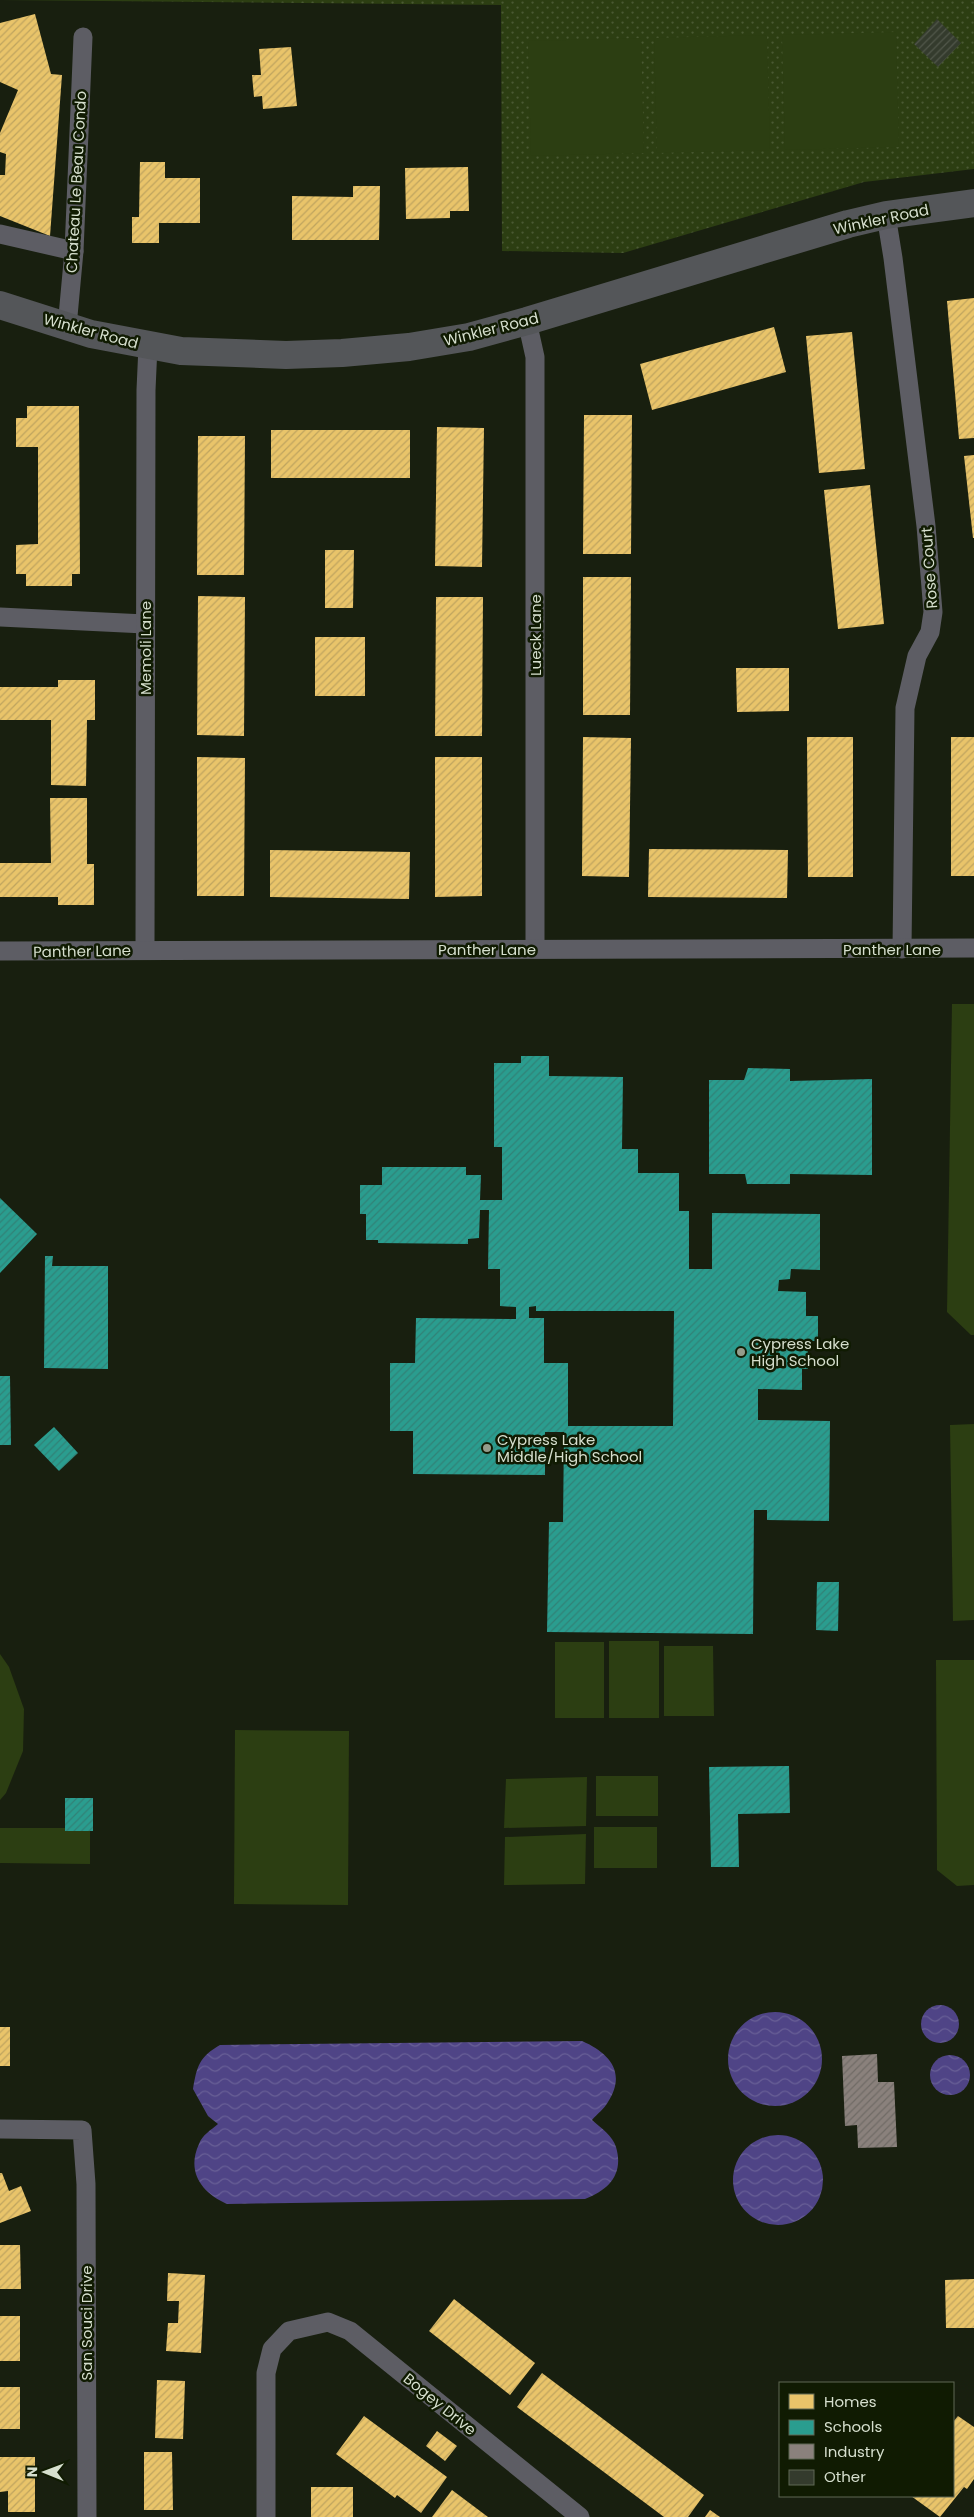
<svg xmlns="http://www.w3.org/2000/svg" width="974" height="2517" font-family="Poppins,sans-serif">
<defs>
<pattern id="grass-dots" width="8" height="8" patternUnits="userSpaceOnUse" patternTransform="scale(1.25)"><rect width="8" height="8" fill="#2c3e12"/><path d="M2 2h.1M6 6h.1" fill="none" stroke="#4a5933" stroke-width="1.8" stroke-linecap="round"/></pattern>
<pattern id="water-waves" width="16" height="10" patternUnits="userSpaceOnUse" patternTransform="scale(1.25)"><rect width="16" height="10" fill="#4f4486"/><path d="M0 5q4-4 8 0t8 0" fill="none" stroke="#685f96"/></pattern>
<pattern id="homes-hatch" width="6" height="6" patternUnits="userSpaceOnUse" patternTransform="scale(1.25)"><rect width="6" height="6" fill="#e9c46a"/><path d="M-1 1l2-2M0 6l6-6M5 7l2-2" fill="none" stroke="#bfa45f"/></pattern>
<pattern id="schools-hatch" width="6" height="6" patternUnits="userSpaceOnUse" patternTransform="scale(1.25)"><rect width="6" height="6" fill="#2a9d8f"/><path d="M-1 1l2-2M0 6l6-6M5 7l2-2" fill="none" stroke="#318277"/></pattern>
<pattern id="industry-hatch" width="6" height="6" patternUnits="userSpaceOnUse" patternTransform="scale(1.25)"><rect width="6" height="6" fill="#8a817c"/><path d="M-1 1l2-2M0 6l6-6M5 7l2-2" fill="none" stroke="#706b66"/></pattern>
<pattern id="building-hatch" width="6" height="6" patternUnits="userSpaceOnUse" patternTransform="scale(1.25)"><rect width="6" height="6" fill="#343b2d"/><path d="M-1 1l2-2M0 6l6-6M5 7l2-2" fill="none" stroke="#51574a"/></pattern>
</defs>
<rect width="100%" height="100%" fill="#181f0f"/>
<path fill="url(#grass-dots)" d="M1,0H974V169L864,182L623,253L502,251L501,5Z"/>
<g fill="#2c3e12">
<path d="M896,32L899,147L785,150L782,35Z"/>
<path d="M767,35L770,150L657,153L654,38Z"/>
<path d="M641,38L644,153L531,156L528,41Z"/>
<path d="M952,1004H974V1335H971L947,1312Z"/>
<path d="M974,1424V1620L953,1621L950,1425Z"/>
<rect x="609" y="1641" width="50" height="77"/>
<rect x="555" y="1642" width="49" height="76"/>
<path d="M664,1646H713L714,1716H664Z"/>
<path d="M0,1654L9,1667L24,1709L23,1751L6,1793L0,1800Z"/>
<path d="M936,1660H974V1885L957,1886L937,1870Z"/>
<path d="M235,1730L349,1731L348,1905L234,1904Z"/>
<rect x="596" y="1776" width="62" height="40"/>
<path d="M587,1777L586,1826L504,1828L506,1779Z"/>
<rect x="594" y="1827" width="63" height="41"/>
<path d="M0,1828H90V1864L0,1863Z"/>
<path d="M586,1834L585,1884L504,1885L505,1837Z"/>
</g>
<g fill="url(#water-waves)">
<circle cx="940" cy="2024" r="19"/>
<circle cx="775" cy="2059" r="47"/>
<path d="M582,2041C609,2053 627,2072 608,2102C604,2109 597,2114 592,2120C600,2127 613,2136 616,2147C624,2174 609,2190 585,2199L227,2204C202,2193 186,2172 199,2144C202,2135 211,2130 218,2124L208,2116L193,2089C197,2066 199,2057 220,2045Z"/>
<circle cx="950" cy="2075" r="20"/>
<circle cx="778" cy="2180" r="45"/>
</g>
<g fill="url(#homes-hatch)">
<path d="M35,14L51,74L62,75L50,236L0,216V175H5L6,154L0,152V133L18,90L0,82V23Z"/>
<path d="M291,47L297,106L263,109L262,96L254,97L252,75H261L259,49Z"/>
<path d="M140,162H165V178H200V223H159V243H132V217H139Z"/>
<path d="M468,167L469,211H450V218L406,219L405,168Z"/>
<path d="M353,186H380L379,240H292V196L353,197Z"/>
<path d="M974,298V438L959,439L947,301Z"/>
<path d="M774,327L786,372L652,410L640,364Z"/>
<path d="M852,332L865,469L819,473L806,336Z"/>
<path d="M27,406H79L80,574H72V586H26V574H16V545L38,544V447H16V418H27Z"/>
<path d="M584,415H632L631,554H583Z"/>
<path d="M437,427L484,428L482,567L435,566Z"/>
<rect x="271" y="430" width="139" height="48"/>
<path d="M198,436H245L244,575H197Z"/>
<path d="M974,455V538H973L964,456Z"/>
<path d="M870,485L884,624L838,629L824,490Z"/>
<path d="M325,550H354L353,608H325Z"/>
<path d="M583,577H631L630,715H583Z"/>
<path d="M198,596L245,597L244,736L197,735Z"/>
<path d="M436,597H483L482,736H435Z"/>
<rect x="315" y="637" width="50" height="59"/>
<path d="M736,668H789V711L737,712Z"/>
<path d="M58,680H95V720H87L86,786L51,785V720H0V687H58Z"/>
<path d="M583,737L631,738L629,877L582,876Z"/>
<path d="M807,737H853V877H808Z"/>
<rect x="951" y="737" width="23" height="139"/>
<path d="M197,757L245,758L244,896H197Z"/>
<path d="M435,757H482V896L435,897Z"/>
<path d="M50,798H87V864H94V905H58V897H0V863H51Z"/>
<path d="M649,849L788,850L787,898L648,897Z"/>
<path d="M270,850L410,852L409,899L270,897Z"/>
<rect x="0" y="2027" width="10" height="39"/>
<path d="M0,2173H2L9,2191L21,2186L31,2211L0,2223Z"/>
<path d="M0,2245H20L21,2289H0Z"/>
<path d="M168,2273L205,2275L201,2353L166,2351L168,2323H178L179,2301H167Z"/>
<path d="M974,2279V2328H946L945,2280Z"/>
<path d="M454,2299L535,2363L510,2395L429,2331Z"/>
<rect x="0" y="2316" width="20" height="45"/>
<path d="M542,2373L704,2495L688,2517H664L517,2407Z"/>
<path d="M157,2380L185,2381L183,2439L155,2438Z"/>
<rect x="0" y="2387" width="20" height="42"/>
<path d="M364,2416L447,2477L421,2513L397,2495L395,2498L336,2454Z"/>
<path d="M958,2416L974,2427V2479L967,2489L964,2487L940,2517L911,2496H953V2422Z"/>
<path d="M437,2431L457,2446L445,2461L426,2446Z"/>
<path d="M144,2452H172L173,2510H144Z"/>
<path d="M0,2457H35V2512H8V2491L0,2492Z"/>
<rect x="311" y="2487" width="42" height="30"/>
<path d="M452,2490L488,2517H432Z"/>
<path d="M710,2510L720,2517H705Z"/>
</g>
<g fill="url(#schools-hatch)" fill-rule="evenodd">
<path d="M521,1056H549V1076L623,1077L622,1149H638V1173H679V1211H689V1269H712V1213L820,1214V1270L791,1269L790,1279L779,1280L778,1291L806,1292V1316H818V1341H808V1369H802V1390L758,1389V1420L830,1421L829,1521L767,1520V1510H754L753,1634L547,1632L549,1522H563L564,1432H545V1475L413,1474V1431H390V1363H415L416,1318L516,1319V1307L500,1306V1269H488L489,1210H480L479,1238L468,1239V1244L378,1243V1240H366V1214H360V1185H382V1167H466V1175H481L480,1200H502V1147H494V1063H521ZM536,1306V1311H674L673,1426H568V1363H544V1318H529V1307Z"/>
<path d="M748,1068L790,1069V1081L872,1079V1175L790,1174V1184H747L745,1174H709V1080H744Z"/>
<path d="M0,1198L37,1234L0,1273Z"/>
<path d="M45,1256H53L52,1266H108V1369L44,1368Z"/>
<path d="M0,1376H10L11,1445H0Z"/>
<path d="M54,1427L78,1453L59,1471L34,1445Z"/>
<path d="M817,1582H839L838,1631L816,1630Z"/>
<path d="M789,1766L790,1813L738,1814L739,1867H711L709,1767Z"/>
<rect x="65" y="1798" width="28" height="33"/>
</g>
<path fill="url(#industry-hatch)" d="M877,2054L878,2082H894L897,2147L858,2148L857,2125L845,2126L842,2056Z"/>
<path fill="url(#building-hatch)" d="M937,19L961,43L938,67L914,44Z"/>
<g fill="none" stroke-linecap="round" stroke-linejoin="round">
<g stroke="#5d5d64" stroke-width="19">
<path d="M886,215L893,258L926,526L933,612L930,632L917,656L905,708L902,949"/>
<path d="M0,234L74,251"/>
<path d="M527,321L535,357V949"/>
<path d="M67,327L74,251L83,37"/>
<path d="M0,617L145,624"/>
<path d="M145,950L146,390L148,346"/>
<path d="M0,951L974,948"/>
<path d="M0,2129L82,2130L86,2184L87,2517"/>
<path d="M266,2517V2373L272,2349L289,2331L328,2322L350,2331L580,2517"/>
</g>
<path stroke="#545659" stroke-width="28" d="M0,305L91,334L181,351L286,355L342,353L409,347L469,337L527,321L848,224L886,215L974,203"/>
</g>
<g fill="#949c8b" stroke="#101b02" stroke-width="2">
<circle cx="741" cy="1352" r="5"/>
<circle cx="487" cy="1448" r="5"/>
</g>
<g text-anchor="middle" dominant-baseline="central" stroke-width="5" stroke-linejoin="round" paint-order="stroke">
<g font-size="15" fill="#d6dfce" stroke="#101b02">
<text transform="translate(76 182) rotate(-87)">Chateau Le Beau Condo</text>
<text transform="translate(881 219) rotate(-12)">Winkler Road</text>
<text transform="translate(491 329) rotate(-14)">Winkler Road</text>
<text transform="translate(91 331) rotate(15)">Winkler Road</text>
<text transform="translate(929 568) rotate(-94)">Rose Court</text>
<text transform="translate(535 635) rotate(-90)">Lueck Lane</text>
<text transform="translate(145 648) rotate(-90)">Memoli Lane</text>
<text x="487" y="949">Panther Lane</text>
<text x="892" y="949">Panther Lane</text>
<text transform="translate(82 951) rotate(-1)">Panther Lane</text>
<text transform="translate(86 2323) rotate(-90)">San Souci Drive</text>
<text transform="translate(440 2404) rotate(39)">Bogey Drive</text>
</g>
<g font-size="15" fill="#d6dfce" stroke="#101b02" text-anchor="start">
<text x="751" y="1343">Cypress Lake<tspan x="751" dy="17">High School</tspan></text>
<text x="497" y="1439">Cypress Lake<tspan x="497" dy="17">Middle/High School</tspan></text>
</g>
</g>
<rect x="779" y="2382" width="175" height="115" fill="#101b02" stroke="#5f6954"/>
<rect x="789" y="2394" width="25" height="15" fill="#e9c46a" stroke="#5f6954"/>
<text x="824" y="2407" font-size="15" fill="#d6dfce">Homes</text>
<rect x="789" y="2420" width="25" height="15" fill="#2a9d8f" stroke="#5f6954"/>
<text x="824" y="2432" font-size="15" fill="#d6dfce">Schools</text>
<rect x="789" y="2444" width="25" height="15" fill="#8a817c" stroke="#5f6954"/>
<text x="824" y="2457" font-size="15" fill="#d6dfce">Industry</text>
<rect x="789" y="2470" width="25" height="15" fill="#343b2d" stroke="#5f6954"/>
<text x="824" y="2482" font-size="15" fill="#d6dfce">Other</text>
<g transform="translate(45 2472) rotate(271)" stroke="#101b02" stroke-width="4" paint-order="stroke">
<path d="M0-4L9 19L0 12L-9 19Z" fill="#d6dfce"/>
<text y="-8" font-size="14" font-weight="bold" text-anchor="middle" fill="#d6dfce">N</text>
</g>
</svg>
